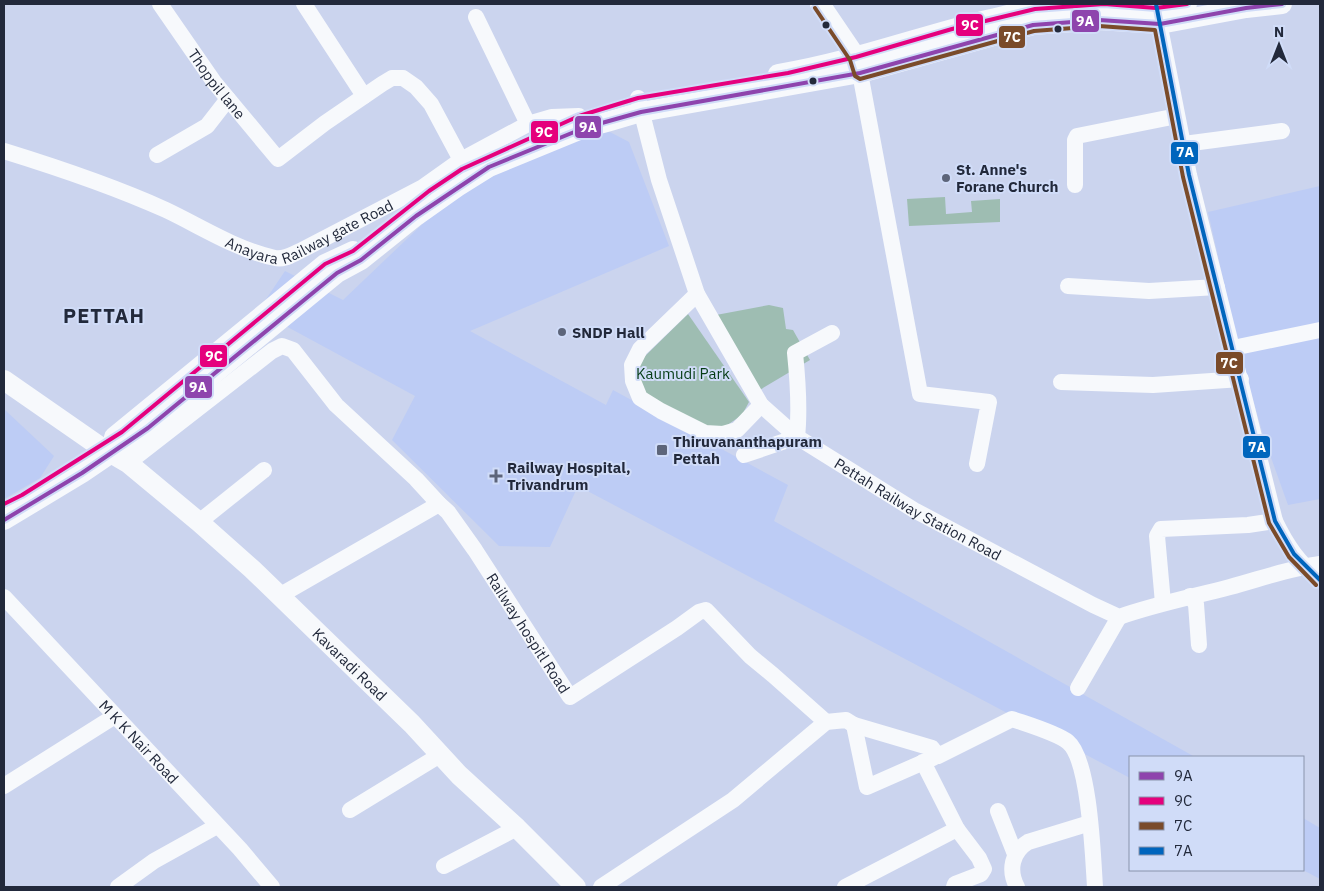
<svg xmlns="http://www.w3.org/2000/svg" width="1324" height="891" font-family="'IBM Plex Sans',sans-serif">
<rect width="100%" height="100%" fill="#cbd4ee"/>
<g fill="#bdccf5">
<path d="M610,132L629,142L669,246L470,331L606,405L613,390L788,485L774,521L1195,757H1130V778L578,486L550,547L499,546L392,440L415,396L258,311L285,271L343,300L431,216L477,183L590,134Z"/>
<path d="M1320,186V499L1288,505L1264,438L1242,362L1208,212Z"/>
<path d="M4,409L54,456L40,478L4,499Z"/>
<path d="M1303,818L1320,828V879L1303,870Z"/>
</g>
<g fill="#9ebdb2">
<path d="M945,197L946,214L972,212L971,201L1000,199V222L909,226L907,199Z"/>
<path d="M769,305L783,308L786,329L793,330L810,360L758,391L716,315Z"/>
<path d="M688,314L749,402L742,415L723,428L696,424L642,394L639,362Z"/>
</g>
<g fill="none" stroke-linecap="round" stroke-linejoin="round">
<g stroke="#f7f9fc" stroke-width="16">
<path id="s1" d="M160,4L214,82L278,159L325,123L382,84L392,78H403L416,87L431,104L461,160"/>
<path d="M304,4L364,96"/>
<path d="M1157,12L1189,175L1275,521C1287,546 1299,563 1320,580"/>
<path d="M476,17L528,124"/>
<path d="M860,73L920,394L989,402L977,464"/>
<path id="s2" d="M638,98L659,180L697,294L761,405L797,437L914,510L1093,605L1119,617C1156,604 1192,597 1230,587C1260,579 1290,568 1320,564"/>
<path d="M1184,144L1282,131"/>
<path id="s3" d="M4,151C59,168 113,186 166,210C200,226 237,250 275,258C284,260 291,255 300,251L423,187L461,160L528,124L552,117L579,116"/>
<path d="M157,155L207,126L228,99"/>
<path d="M1075,185V140L1077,136L1177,116"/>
<path d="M1068,286L1149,291L1217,287"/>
<path d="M697,294L640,349L632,365L633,381L640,398L661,411L705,433L723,434L737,430L761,405"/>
<path d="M1233,348L1320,330"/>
<path d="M1061,382L1153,385L1241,379"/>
<path d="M744,455L797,437C800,409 798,382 795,353L832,333"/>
<path d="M128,463L272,351L282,346L293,350L336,405L416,479L439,504"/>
<path d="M199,522L264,470"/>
<path id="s4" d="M279,596L439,504L448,512L475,550L570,697L677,628L699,612L706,610L750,656L773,675L826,722"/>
<path d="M1190,596L1196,604L1199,645"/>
<path id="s5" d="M4,597L240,849L272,887"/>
<path d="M1163,603L1157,536L1161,529L1248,525L1275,521"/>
<path d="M1078,688L1119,617"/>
<path d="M854,725L867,787L933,758"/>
<path d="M923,762L957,829L979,858L984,869L981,874L955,884L954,887"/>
<path d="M4,786L115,716"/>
<path d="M350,810L440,755"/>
<path d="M998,811L1015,854"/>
<path d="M444,866L517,828"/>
<path d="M118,887L154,861L217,826"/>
<path d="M601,887L733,800L826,722L846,720L854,725L932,748L938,756L1012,719C1026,724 1057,733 1068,742C1090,760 1093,858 1095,887"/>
<path d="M845,887L957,829"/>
<path d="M1017,887C1008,870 1012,852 1028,842L1090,823"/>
</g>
<g stroke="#f7f9fc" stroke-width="20">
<path d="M820,4L856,57L859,68"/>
<path d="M778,74C851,62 920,36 991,19C1006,16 1021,11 1035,9C1086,0 1137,11 1187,4"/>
<path id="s6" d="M4,380L99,446L128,463L199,522L252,569L412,724L459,775L517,828L576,887"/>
<path d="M114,437L325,264L353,251"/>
<path d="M4,520L82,473L148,428L337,273L361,260L416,216L457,187L489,167L584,128L610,121L641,112L860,73L1033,25L1099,20L1160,24L1246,8L1282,4"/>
</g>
<defs>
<path id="bus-1" d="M4,520L82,473L148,428L337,273L361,260L416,216L489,167L584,128L641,112L860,73L1033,25L1099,20L1160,24L1246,8L1282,4"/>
<path id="bus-2" d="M4,504L22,495L122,432L325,264L353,251L429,191L462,169L579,116L638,98L788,73L856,57L952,29L1035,9L1104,4L1156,8L1187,4"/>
<path id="bus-3" d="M815,8L850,60L855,76L860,79L1034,31L1099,26L1155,30L1183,177L1269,523L1289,557L1316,585"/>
<path id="bus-4" d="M1156,4L1189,175L1275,521L1294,554L1320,580"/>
</defs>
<use href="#bus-1" stroke="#d0dcf8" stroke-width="8"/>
<use href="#bus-2" stroke="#d0dcf8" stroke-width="8"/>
<use href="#bus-3" stroke="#d0dcf8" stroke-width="8"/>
<use href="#bus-4" stroke="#d0dcf8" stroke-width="8"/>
<use href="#bus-1" stroke="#8e44ad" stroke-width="4"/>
<use href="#bus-2" stroke="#e5007d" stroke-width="4"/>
<use href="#bus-3" stroke="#7a4b2a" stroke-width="4"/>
<use href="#bus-4" stroke="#0065bd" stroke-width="4"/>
</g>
<g fill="#22293b" stroke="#d0dcf8" stroke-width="2">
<circle cx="826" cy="25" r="4.5"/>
<circle cx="1058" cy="29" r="4.5"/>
<circle cx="813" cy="81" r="4.5"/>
</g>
<g fill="#5d657a" stroke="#d0dcf8" stroke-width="2">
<circle cx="946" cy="178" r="5"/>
<circle cx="562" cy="332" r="5"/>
<rect x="656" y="444" width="12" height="12" rx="2.5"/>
<path d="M493.5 468.5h5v5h5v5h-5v5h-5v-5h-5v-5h5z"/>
</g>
<g text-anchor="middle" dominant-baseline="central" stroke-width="4" stroke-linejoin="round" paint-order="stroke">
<g font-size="15" fill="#22293b" stroke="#d0dcf8">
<text stroke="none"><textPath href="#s1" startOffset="98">Thoppil lane</textPath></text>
<text stroke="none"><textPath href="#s3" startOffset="331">Anayara Railway gate Road</textPath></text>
<text stroke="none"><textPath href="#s2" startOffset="522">Pettah Railway Station Road</textPath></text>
<text stroke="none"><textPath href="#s4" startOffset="342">Railway hospitl Road</textPath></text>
<text stroke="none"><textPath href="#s6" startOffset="449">Kavaradi Road</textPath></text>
<text stroke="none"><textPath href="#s5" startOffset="198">M K K Nair Road</textPath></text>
</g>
<g font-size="15" font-weight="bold" fill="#22293b" stroke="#d0dcf8" text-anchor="start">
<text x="956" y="169">St. Anne's<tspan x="956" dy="17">Forane Church</tspan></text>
<text x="572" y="332">SNDP Hall</text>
<text x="673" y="441">Thiruvananthapuram<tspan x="673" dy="17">Pettah</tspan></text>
<text x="507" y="467">Railway Hospital,<tspan x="507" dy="17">Trivandrum</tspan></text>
</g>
<g font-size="15" fill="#053c15" stroke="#d0dcf8">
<text x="683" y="373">Kaumudi Park</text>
</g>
<g font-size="20" font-weight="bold" letter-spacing="1" fill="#22293b" stroke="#d0dcf8">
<text x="104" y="315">PETTAH</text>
</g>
</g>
<g stroke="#d0dcf8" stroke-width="2">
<rect x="1071" y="9" width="29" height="24" rx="5" fill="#8e44ad"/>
<rect x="955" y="13" width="29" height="24" rx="5" fill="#e5007d"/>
<rect x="998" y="25" width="28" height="24" rx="5" fill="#7a4b2a"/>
<rect x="574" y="115" width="28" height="24" rx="5" fill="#8e44ad"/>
<rect x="530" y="120" width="29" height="24" rx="5" fill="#e5007d"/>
<rect x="1170" y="141" width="29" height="24" rx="5" fill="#0065bd"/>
<rect x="199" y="344" width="29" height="24" rx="5" fill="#e5007d"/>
<rect x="1215" y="351" width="29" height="24" rx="5" fill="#7a4b2a"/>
<rect x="184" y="375" width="29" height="24" rx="5" fill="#8e44ad"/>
<rect x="1242" y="435" width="29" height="24" rx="5" fill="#0065bd"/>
</g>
<g font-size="14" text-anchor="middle" font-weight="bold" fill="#fff">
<text x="1085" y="26">9A</text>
<text x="970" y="30">9C</text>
<text x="1012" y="42">7C</text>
<text x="588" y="132">9A</text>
<text x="544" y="137">9C</text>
<text x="1185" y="157">7A</text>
<text x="214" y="361">9C</text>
<text x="1229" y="368">7C</text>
<text x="198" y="392">9A</text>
<text x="1257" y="452">7A</text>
</g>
<rect width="1324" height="891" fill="none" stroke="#22293b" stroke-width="10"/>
<rect x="1129" y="756" width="175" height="115" fill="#d0dcf8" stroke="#8a94ac"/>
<rect x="1139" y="772" width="25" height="8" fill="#8e44ad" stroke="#8a94ac"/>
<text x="1174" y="781" font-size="15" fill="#22293b">9A</text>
<rect x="1139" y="797" width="25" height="8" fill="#e5007d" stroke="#8a94ac"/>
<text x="1174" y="806" font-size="15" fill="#22293b">9C</text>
<rect x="1139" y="822" width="25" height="8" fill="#7a4b2a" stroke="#8a94ac"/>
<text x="1174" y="831" font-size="15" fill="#22293b">7C</text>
<rect x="1139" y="847" width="25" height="8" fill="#0065bd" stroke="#8a94ac"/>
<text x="1174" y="856" font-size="15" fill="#22293b">7A</text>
<g transform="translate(1279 45)" stroke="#d0dcf8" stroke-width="4" paint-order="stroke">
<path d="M0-4L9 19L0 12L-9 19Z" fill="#22293b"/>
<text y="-8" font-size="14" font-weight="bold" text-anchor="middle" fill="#22293b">N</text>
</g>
</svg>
